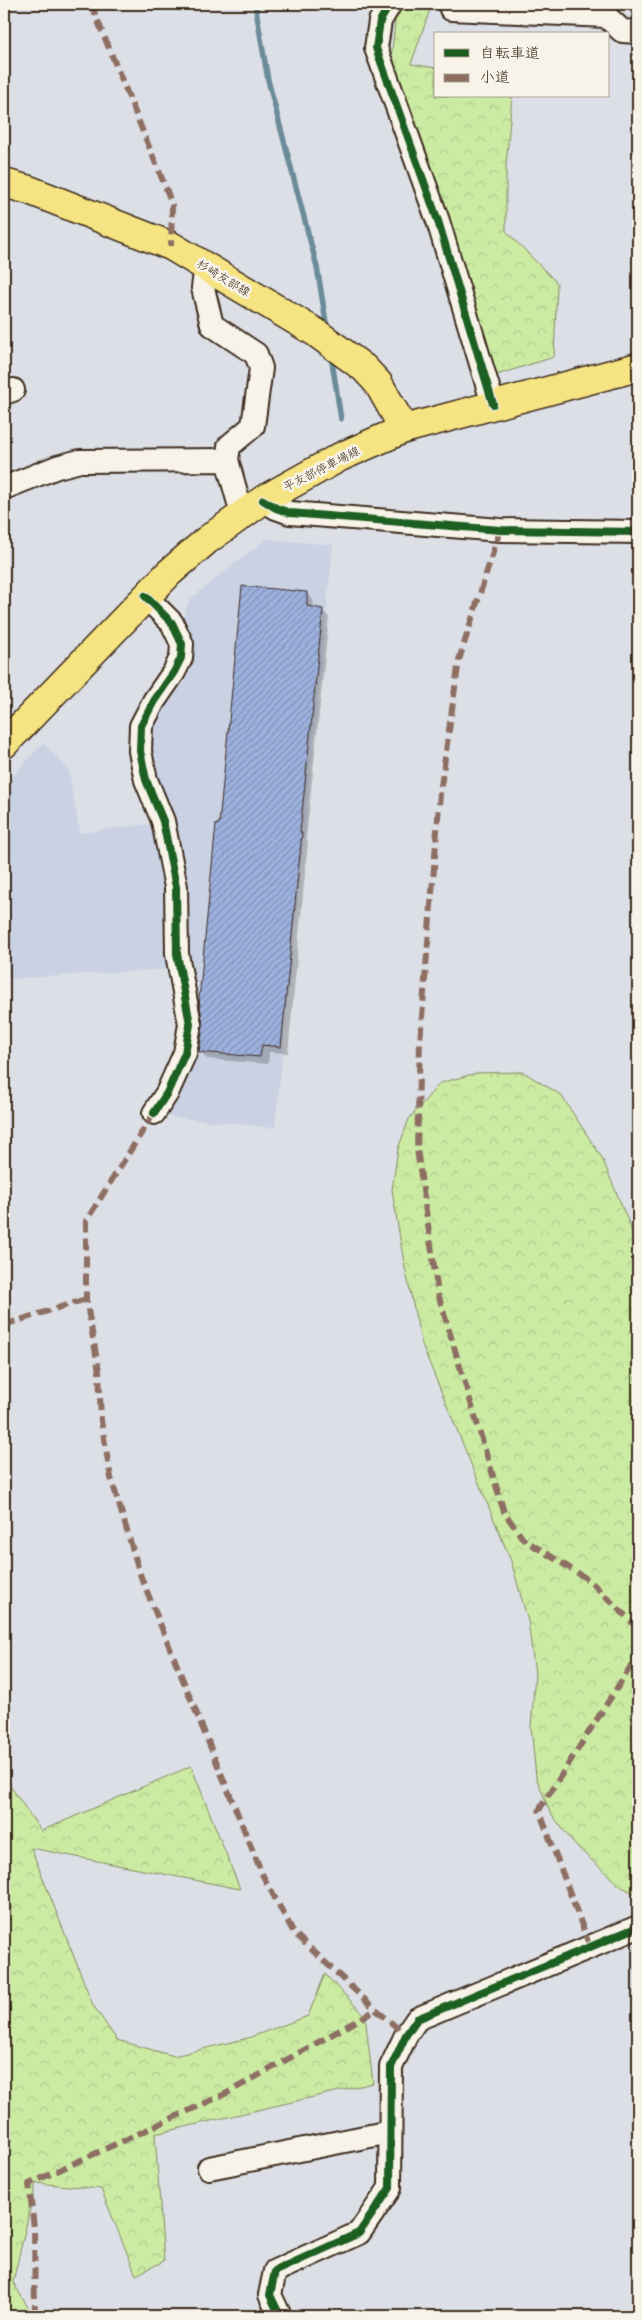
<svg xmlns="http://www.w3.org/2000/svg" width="642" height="2320" font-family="Mali,'Klee One',sans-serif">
<defs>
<pattern id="forest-crowns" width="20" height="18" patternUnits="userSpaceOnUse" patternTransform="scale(1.25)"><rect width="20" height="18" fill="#cbeba3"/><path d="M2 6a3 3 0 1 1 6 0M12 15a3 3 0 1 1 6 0" fill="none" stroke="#afca8c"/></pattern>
<pattern id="building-hatch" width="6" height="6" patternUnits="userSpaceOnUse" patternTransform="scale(1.25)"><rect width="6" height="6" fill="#9db1df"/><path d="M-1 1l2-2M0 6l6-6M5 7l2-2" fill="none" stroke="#8190b4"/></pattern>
</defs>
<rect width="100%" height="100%" fill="#dcdfe5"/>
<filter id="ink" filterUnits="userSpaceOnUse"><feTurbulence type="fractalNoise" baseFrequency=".02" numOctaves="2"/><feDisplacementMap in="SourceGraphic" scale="10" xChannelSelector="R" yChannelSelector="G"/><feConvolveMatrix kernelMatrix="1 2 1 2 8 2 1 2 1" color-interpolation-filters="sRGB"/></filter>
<g filter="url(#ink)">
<path fill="#c9d1e3" d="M266,539L333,545L275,1128L163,1116L191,1056L187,968L6,979L4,964V786L43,743L68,769L80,833L172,821L154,769L150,751L152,722L185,681L191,667L194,652L192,636L183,620L189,600Z"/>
<g fill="url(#forest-crowns)" stroke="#838a60">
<path d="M397,4H432L411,64L436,68V96H512L506,166V231L557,283L554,357L474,382L389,78Z"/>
<path d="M523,1072L561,1095L602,1158L631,1228L638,1280V1418L635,1450L638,1467V1895L620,1886L574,1844L550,1812L536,1777L531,1727L535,1674L528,1621L511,1561L422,1345L404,1263L392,1190L398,1149L409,1119L440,1083L477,1073Z"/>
<path d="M191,1766L240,1889L31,1848L93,2005L117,2040L174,2056L248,2038L308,2016L325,1974L365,2016L373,2083L155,2134L164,2261L136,2275L101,2189L36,2183L13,2282L33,2316H4V2154L12,2139L4,2133V1912L12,1908L4,1889V1777L41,1831Z"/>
</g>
<path fill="#0003" d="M306,593L313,600L314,609L322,610L329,617L306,839L308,841L288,1053L269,1052L268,1064L207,1059L200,1051L204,1026L220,825Z"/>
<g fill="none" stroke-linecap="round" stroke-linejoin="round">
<g stroke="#6a8b99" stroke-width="5.5">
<path d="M255,4L268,80L317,267L327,328"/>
<path d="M331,355L341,419"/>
</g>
</g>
<path fill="url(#building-hatch)" stroke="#3b2a1e" d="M242,586L307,592V606L323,609L300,832L302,833L281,1047L262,1045L260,1057L199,1052L203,1026L199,999L216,824H219Z"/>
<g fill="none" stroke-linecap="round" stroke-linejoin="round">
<defs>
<g id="minor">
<path d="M390,4L380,21L376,48L438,221L493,404"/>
<path d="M451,9L606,16L622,31L638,32"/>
<path d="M206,265L203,288L212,325L256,354L261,368L253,426L229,446L227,460"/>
<path d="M4,393L13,390"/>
<path d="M4,488L57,467L80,461L227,460L242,514"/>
<path d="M263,500L276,508L290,513L500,530L638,532"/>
<path d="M145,596L172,623L182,644L181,658L174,672L154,701L141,726L140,751L146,780L163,821L176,887L177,954L190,1024L185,1053L167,1093L154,1113"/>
<path d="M209,2168L390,2132"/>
<path d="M280,2316L270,2295L275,2271L359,2233L390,2188L391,2067L406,2035L417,2019L638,1927"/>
</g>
<g id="major">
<path d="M4,183L29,190L171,246L315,332L364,368L378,383L404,429"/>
<path d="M4,744L169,573L207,540L263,500L340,457L404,429L638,367"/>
</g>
</defs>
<use href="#minor" stroke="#3b2a1e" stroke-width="26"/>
<use href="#major" stroke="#3b2a1e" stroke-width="31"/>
<use href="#minor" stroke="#f7f3e8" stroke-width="22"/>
<use href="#major" stroke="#f6e381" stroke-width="28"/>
<g stroke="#8d6e63" stroke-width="6" stroke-dasharray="12 6" stroke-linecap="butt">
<path d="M91,4L167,191L172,205L171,246"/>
<path d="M500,530L459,660L440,793L420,1042L417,1149L438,1294L504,1512L523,1539L589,1580L638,1628"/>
<path d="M154,1113L86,1221V1299L99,1371L101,1421L111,1478L141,1577L263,1876L294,1933L376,2010L406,2035"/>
<path d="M4,1325L86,1299"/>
<path d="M590,1947L539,1810L638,1655"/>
<path d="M35,2316L34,2228L29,2184L227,2093L376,2010"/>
</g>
<defs>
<g id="cycleway">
<path d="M390,4L380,21L376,48L438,221L493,404"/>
<path d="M263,500L276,508L290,513L500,530L638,532"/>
<path d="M145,596L172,623L182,644L181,658L174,672L154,701L141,726L140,751L146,780L163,821L176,887L177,954L190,1024L185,1053L167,1093L154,1113"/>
<path d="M280,2316L270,2295L275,2271L359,2233L390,2188L391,2067L406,2035L417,2019L638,1927"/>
</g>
</defs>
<use href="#cycleway" stroke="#f7f3e8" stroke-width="11"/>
<use href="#cycleway" stroke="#1b5e20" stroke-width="8"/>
</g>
</g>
<g text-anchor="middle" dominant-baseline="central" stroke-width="5" stroke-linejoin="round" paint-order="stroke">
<g font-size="12" fill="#3b2a1e" stroke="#f7f3e8">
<text transform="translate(224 277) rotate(31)">杉崎友部線</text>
<text transform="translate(321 468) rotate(-27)">平友部停車場線</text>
</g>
</g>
<rect width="642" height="2320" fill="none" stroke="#f7f3e8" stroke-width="20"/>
<rect x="10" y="10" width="622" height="2300" fill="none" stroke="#3b2a1e" stroke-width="2" filter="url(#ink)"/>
<rect x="434" y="32" width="175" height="65" fill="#f7f3e8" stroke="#aca397"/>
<rect x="444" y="49" width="25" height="8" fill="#1b5e20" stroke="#aca397"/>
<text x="480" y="58" font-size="15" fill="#3b2a1e">自転車道</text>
<rect x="444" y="74" width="25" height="8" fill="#8d6e63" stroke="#aca397"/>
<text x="480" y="82" font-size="15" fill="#3b2a1e">小道</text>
</svg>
